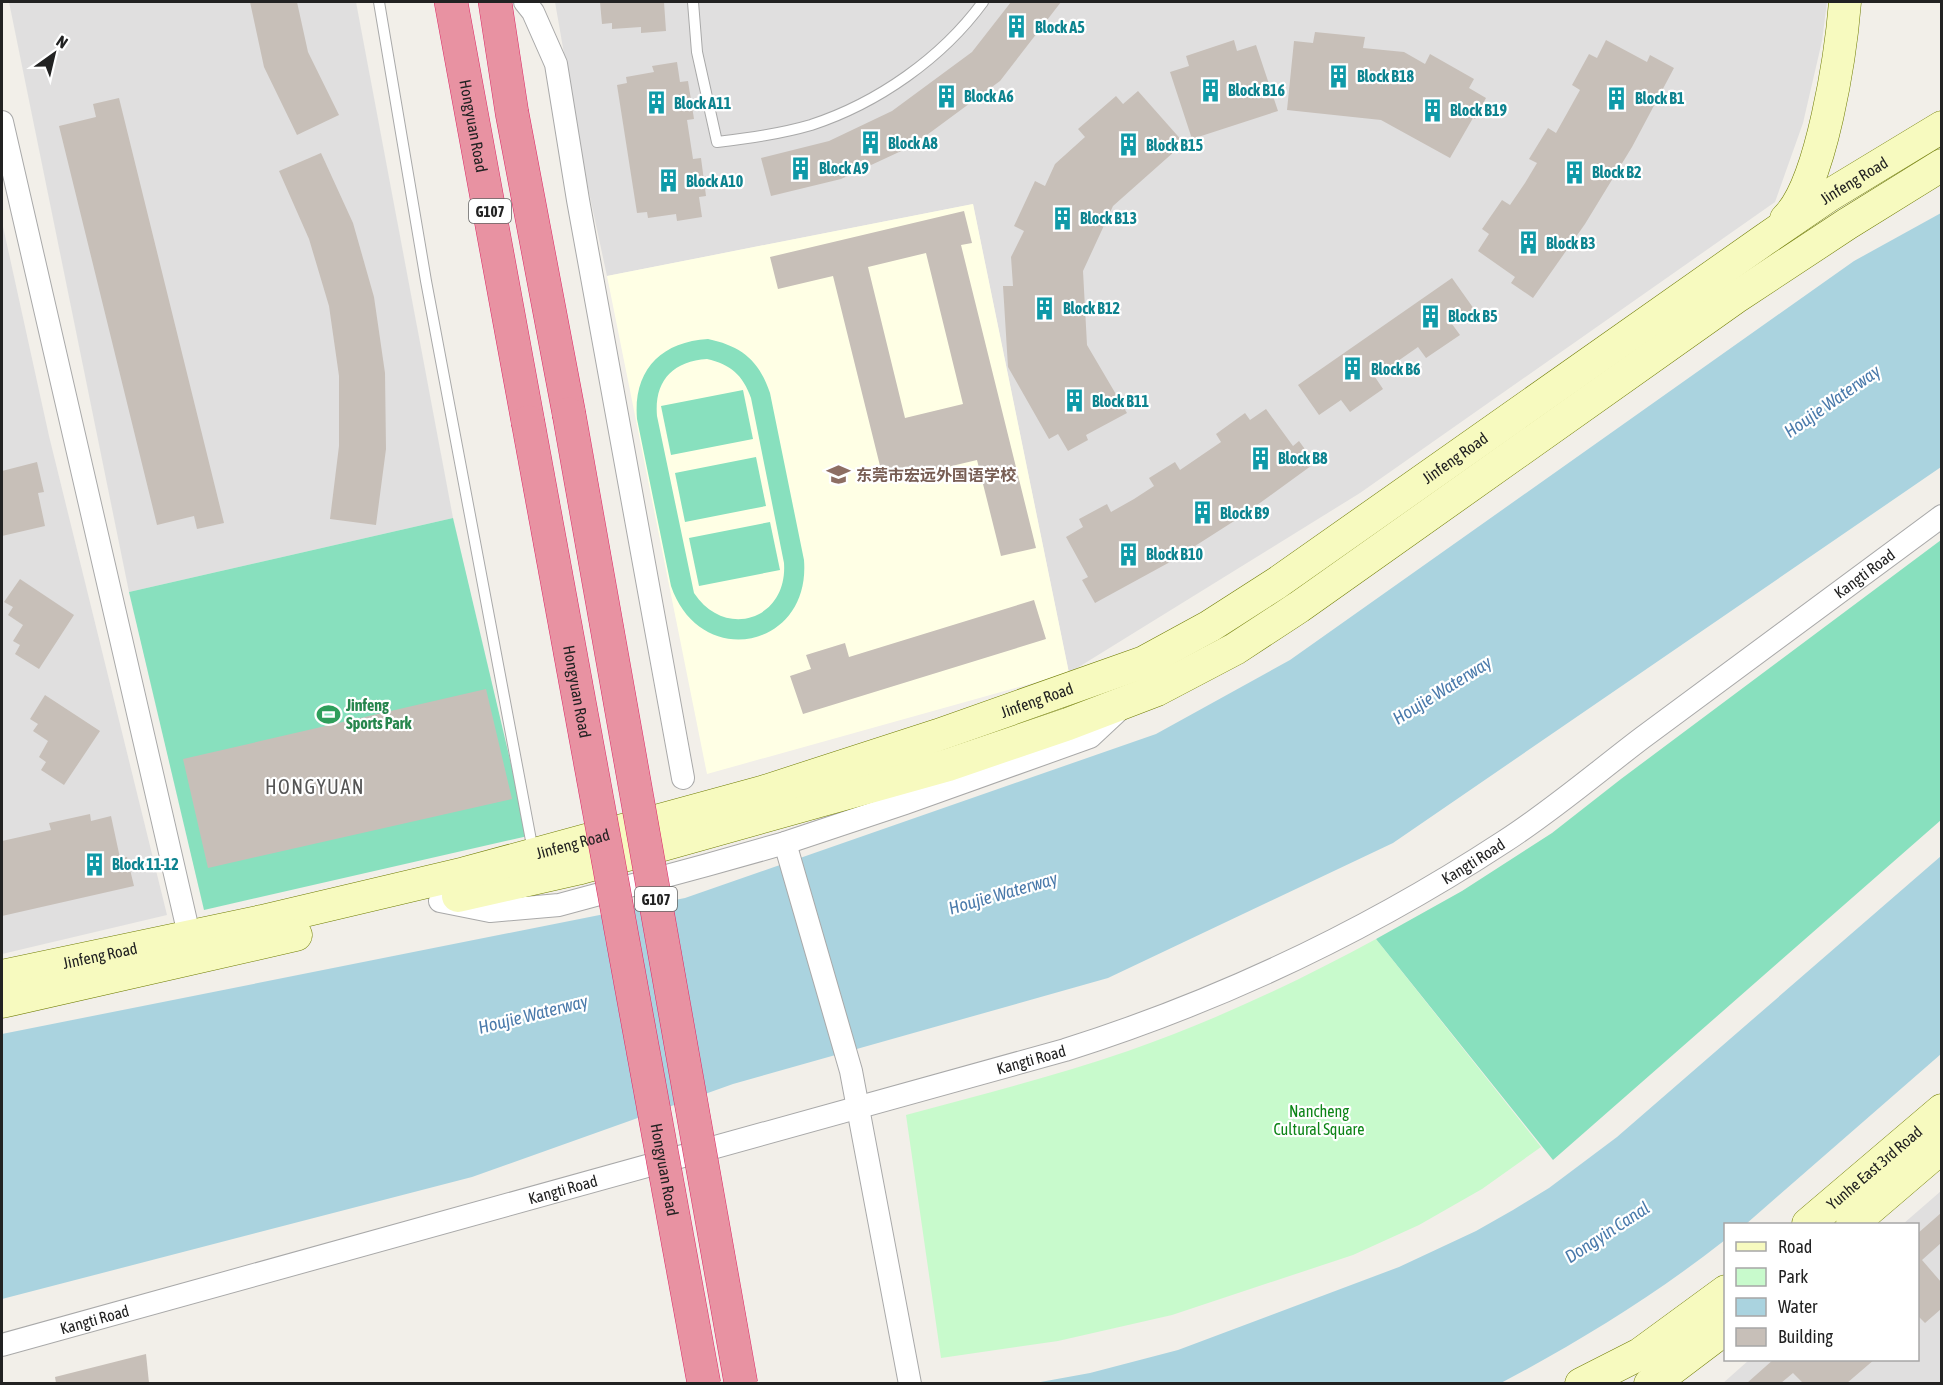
<svg xmlns="http://www.w3.org/2000/svg" width="1943" height="1385" font-family="'Asap Condensed','Noto Sans SC',sans-serif">
<rect width="100%" height="100%" fill="#f2efe9"/>
<g fill="#e0dfdf">
<path d="M9,2H356L453,518L129,592Z"/>
<path d="M555,2H1827L1822,41L1803,123L1775,202L1360,493L1069,673L973,204L607,276L585,174Z"/>
<path d="M2,222L49,436L167,915L2,954Z"/>
<path d="M1941,1191V1383L1722,1384L1749,1360H1918V1224H1903Z"/>
</g>
<path fill="#ffffe5" d="M973,204L1069,673L707,774L607,276Z"/>
<path fill="#c8facc" d="M1376,939L1541,1147L1482,1189L1419,1225L1353,1255L1172,1315L1058,1341L941,1358L906,1115C980,1095 1055,1076 1128,1051C1214,1021 1297,982 1376,939Z"/>
<g fill="#88e0be" fill-rule="evenodd">
<path d="M708,339C741,346 759,360 770,393L804,560C811,649 700,671 671,586L637,419C633,371 660,342 708,339ZM707,359C730,364 743,375 751,398L784,563C788,620 725,640 694,593L657,416C654,382 672,361 707,359Z"/>
<path d="M743,390L753,439L671,455L661,406Z"/>
<path d="M756,457L766,506L685,522L675,473Z"/>
<path d="M453,518L528,836L204,910L129,592Z"/>
<path d="M770,522L780,570L699,586L689,538Z"/>
<path d="M1941,540V820L1553,1160L1376,939L1462,891L1552,833L1621,779Z"/>
</g>
<g fill="#aad3df">
<path d="M1941,213V467L1393,843L1108,978L733,1084L472,1177L2,1299V1034L685,898L1156,734L1290,660L1854,261Z"/>
<path d="M1941,856V1054L1746,1224H1726L1725,1240C1655,1295 1579,1342 1499,1384L1035,1383L1090,1373L1178,1350L1399,1267L1476,1231L1513,1210L1549,1188L1617,1137Z"/>
</g>
<g fill="#c7bfb8" fill-rule="evenodd">
<path d="M250,2H297L308,52L339,115L297,135L264,67Z"/>
<path d="M600,2H664L666,31L641,33V27L612,29V23L602,24Z"/>
<path d="M1011,2H1061L1000,81L912,146L841,179L771,196L761,158L829,141L892,111L972,52Z"/>
<path d="M1315,32L1365,37L1363,48L1404,52L1425,64L1430,54L1474,79L1469,88L1486,98L1475,119L1473,118L1450,158L1381,120L1287,110L1294,41L1313,43Z"/>
<path d="M1234,40L1237,51L1256,45L1278,111L1192,139L1170,72L1189,66L1186,56Z"/>
<path d="M1606,40L1647,62L1650,55L1674,68L1632,147L1585,224L1533,298L1511,283L1515,277L1478,251L1489,234L1482,229L1502,200L1510,205L1525,183L1537,163L1529,159L1548,128L1556,133L1580,90L1572,85L1589,54L1597,58Z"/>
<path d="M677,62L680,82L688,81L694,119L687,120L693,159L701,158L706,196L699,197L702,217L677,221L676,214L648,218L647,212L637,213L617,85L627,83L626,77L654,72L652,66Z"/>
<path d="M1138,91L1184,143L1113,206L1083,271L1087,345L1127,413L1086,435L1088,440L1068,451L1058,434L1049,439L1008,367L1003,286H1013L1011,257L1024,231L1014,226L1035,181L1045,186L1055,164L1085,137L1078,129L1116,96L1123,104Z"/>
<path d="M119,98L224,523L197,529L194,516L157,525L59,126L96,117L93,104Z"/>
<path d="M321,153L353,223L374,297L385,373L386,449L376,525L330,519L339,446V376L329,306L309,239L279,171Z"/>
<path d="M964,211L972,243L961,245L1036,548L1001,556L977,460L884,482L833,276L778,289L770,257ZM926,253L963,404L905,418L868,267Z"/>
<path d="M1452,278L1474,309L1452,324L1460,335L1426,358L1418,347L1375,377L1383,389L1350,412L1341,400L1319,415L1298,385Z"/>
<path d="M1266,409L1293,446L1299,441L1315,463L1242,516L1170,562L1095,603L1082,580L1088,577L1066,537L1083,527L1079,519L1107,504L1111,512L1134,499L1154,486L1149,478L1175,462L1180,470L1221,442L1216,434L1245,413L1250,420Z"/>
<path d="M37,462L44,492L38,493L45,526L2,536V471Z"/>
<path d="M20,579L74,615L39,669L15,654L20,645L13,641L23,625L8,615L13,607L4,602Z"/>
<path d="M1034,600L1046,639L803,714L790,676L811,669L806,655L845,643L849,657Z"/>
<path d="M486,689L512,799L208,868L183,759Z"/>
<path d="M45,695L100,731L64,785L41,770L46,762L39,757L48,741L33,731L38,724L30,719Z"/>
<path d="M90,814L91,821L111,816L120,858L127,857L134,886L2,916V841L51,830L49,823Z"/>
<path d="M1941,1213V1243L1922,1260L1941,1282V1309L1925,1323L1917,1315V1234Z"/>
<path d="M146,1354L149,1383H56L55,1377Z"/>
<path d="M1774,1359H1875L1847,1383H1803L1793,1373L1781,1383H1747Z"/>
</g>
<g fill="none" stroke-linecap="round" stroke-linejoin="round">
<defs>
<g id="lane">
<path d="M379,2L426,281L533,851"/>
<path d="M693,2L697,52L717,142C749,138 780,134 811,125C878,103 942,58 983,2"/>
</g>
<g id="street">
<path d="M525,2L533,12L556,64L578,200L683,778"/>
<path d="M2,122L193,952"/>
<path d="M785,843L851,1071L910,1384"/>
<path d="M440,901L490,911L559,905L707,865L785,843L905,803L1090,737L1120,709"/>
<path id="s1" d="M2,1345L1065,1050C1220,1001 1369,930 1505,841C1553,810 1596,773 1642,738C1742,664 1842,590 1942,516"/>
</g>
<g id="secondary">
<path d="M1786,219C1822,184 1841,52 1845,2"/>
<path d="M458,896L577,869L948,765L1068,724L1157,690L1235,649L1299,607L1735,298L1847,224L1942,165"/>
<path id="s2" d="M2,976L262,921L465,873L762,792L938,735L1144,662L1210,626L1277,583L1764,240L1828,196L1942,127"/>
<path d="M2,1002L296,935"/>
<path id="s3" d="M1808,1224L1942,1110"/>
<path d="M1852,1224L1942,1147"/>
<path d="M1581,1384L1640,1354L1726,1291"/>
<path d="M1650,1384L1660,1378L1726,1328"/>
</g>
<g id="highway">
<path id="s4" d="M451,2L528,422"/>
<path d="M495,2L512,113L569,414"/>
</g>
</defs>
<use href="#lane" stroke="#a9a9a9" stroke-width="12"/>
<use href="#street" stroke="#a9a9a9" stroke-width="24"/>
<use href="#secondary" stroke="#707d05" stroke-width="33"/>
<use href="#highway" stroke="#dc2a67" stroke-width="34"/>
<use href="#lane" stroke="#fff" stroke-width="10"/>
<use href="#street" stroke="#fff" stroke-width="22"/>
<use href="#secondary" stroke="#f7fabf" stroke-width="32"/>
<use href="#highway" stroke="#e892a2" stroke-width="33"/>
<defs>
<g id="highway-bridge">
<path d="M569,414L741,1384"/>
<path id="s5" d="M528,422L704,1384"/>
</g>
</defs>
<use href="#highway-bridge" stroke="#dc2a67" stroke-width="34" stroke-linecap="butt"/>
<use href="#highway-bridge" stroke="#e892a2" stroke-width="33"/>
</g>
<defs>
<symbol id="building-bare" viewBox="-9 -9 18 18"><path d="M-4-6H4V6H1V3H-1V6H-4ZM-2.5-4.3h1.7v1.8h-1.7ZM.8-4.3h1.7v1.8H.8ZM-2.5-1h1.7V.8h-1.7ZM.8-1h1.7V.8H.8Z" fill="#0f9aa8" stroke="#fff" stroke-width="2.5" paint-order="stroke"/></symbol>
<symbol id="school-bare" viewBox="-9 -9 18 18"><path d="M0-5L7-2L0 1L-7-2ZM-4 1L0 2.5L4 1V4Q0 6-4 4Z" fill="#8d6e63" stroke="#fff" stroke-width="2.5" paint-order="stroke"/></symbol>
<symbol id="stadium-bare" viewBox="-9 -9 18 18"><path d="M0-5a6.5 5 0 1 0 0 10a6.5 5 0 1 0 0-10ZM-3.5-1.8h7v3.6h-7Z" fill="#2e9e5b" stroke="#fff" stroke-width="2.5" paint-order="stroke"/></symbol>
</defs>
<g fill-rule="evenodd">
<use href="#building-bare" x="1000" y="10" width="33" height="33"/>
<use href="#building-bare" x="1322" y="60" width="33" height="33"/>
<use href="#building-bare" x="1194" y="74" width="33" height="33"/>
<use href="#building-bare" x="930" y="80" width="33" height="33"/>
<use href="#building-bare" x="1600" y="82" width="33" height="33"/>
<use href="#building-bare" x="640" y="86" width="33" height="33"/>
<use href="#building-bare" x="1416" y="94" width="33" height="33"/>
<use href="#building-bare" x="854" y="126" width="33" height="33"/>
<use href="#building-bare" x="1112" y="128" width="33" height="33"/>
<use href="#building-bare" x="784" y="152" width="33" height="33"/>
<use href="#building-bare" x="1558" y="156" width="33" height="33"/>
<use href="#building-bare" x="652" y="164" width="33" height="33"/>
<use href="#building-bare" x="1046" y="202" width="33" height="33"/>
<use href="#building-bare" x="1512" y="226" width="33" height="33"/>
<use href="#building-bare" x="1028" y="292" width="33" height="33"/>
<use href="#building-bare" x="1414" y="300" width="33" height="33"/>
<use href="#building-bare" x="1336" y="352" width="33" height="33"/>
<use href="#building-bare" x="1058" y="384" width="33" height="33"/>
<use href="#building-bare" x="1244" y="442" width="33" height="33"/>
<use href="#school-bare" x="822" y="458" width="33" height="33"/>
<use href="#building-bare" x="1186" y="496" width="33" height="33"/>
<use href="#building-bare" x="1112" y="538" width="33" height="33"/>
<use href="#stadium-bare" x="312" y="698" width="33" height="33"/>
<use href="#building-bare" x="78" y="848" width="33" height="33"/>
</g>
<g text-anchor="middle" dominant-baseline="central" stroke-width="4.5" stroke-linejoin="round" paint-order="stroke">
<g fill="#fff" stroke="#646464" stroke-width="1.5">
<rect x="469" y="199" width="42" height="24" rx="4.5"/>
<rect x="635" y="887" width="42" height="24" rx="4.5"/>
</g>
<g font-size="15" font-weight="bold" fill="#222">
<text x="490" y="211">G107</text>
<text x="656" y="899">G107</text>
</g>
<g font-size="16" font-weight="bold" fill="#0d838f" stroke="#fff" text-anchor="start">
<text x="1035" y="27">Block A5</text>
<text x="1357" y="76">Block B18</text>
<text x="1228" y="90">Block B16</text>
<text x="964" y="96">Block A6</text>
<text x="1635" y="98">Block B1</text>
<text x="674" y="103">Block A11</text>
<text x="1450" y="110">Block B19</text>
<text x="888" y="143">Block A8</text>
<text x="1146" y="145">Block B15</text>
<text x="819" y="168">Block A9</text>
<text x="1592" y="172">Block B2</text>
<text x="686" y="181">Block A10</text>
<text x="1080" y="218">Block B13</text>
<text x="1546" y="243">Block B3</text>
<text x="1063" y="308">Block B12</text>
<text x="1448" y="316">Block B5</text>
<text x="1371" y="369">Block B6</text>
<text x="1092" y="401">Block B11</text>
<text x="1278" y="458">Block B8</text>
<text x="1220" y="513">Block B9</text>
<text x="1146" y="554">Block B10</text>
<text x="112" y="864">Block 11-12</text>
</g>
<g font-size="16" fill="#222" stroke="#fff">
<text stroke="none"><textPath href="#s4" startOffset="126">Hongyuan Road</textPath></text>
<text stroke="none"><textPath href="#s2" startOffset="2044">Jinfeng Road</textPath></text>
<text stroke="none"><textPath href="#s2" startOffset="1558">Jinfeng Road</textPath></text>
<text stroke="none"><textPath href="#s1" startOffset="2040">Kangti Road</textPath></text>
<text stroke="none"><textPath href="#s5" startOffset="274">Hongyuan Road</textPath></text>
<text stroke="none"><textPath href="#s2" startOffset="1072">Jinfeng Road</textPath></text>
<text stroke="none"><textPath href="#s2" startOffset="586">Jinfeng Road</textPath></text>
<text stroke="none"><textPath href="#s1" startOffset="1554">Kangti Road</textPath></text>
<text stroke="none"><textPath href="#s2" startOffset="100">Jinfeng Road</textPath></text>
<text stroke="none"><textPath href="#s1" startOffset="1068">Kangti Road</textPath></text>
<text stroke="none"><textPath href="#s3" startOffset="87">Yunhe East 3rd Road</textPath></text>
<text stroke="none"><textPath href="#s5" startOffset="760">Hongyuan Road</textPath></text>
<text stroke="none"><textPath href="#s1" startOffset="582">Kangti Road</textPath></text>
<text stroke="none"><textPath href="#s1" startOffset="96">Kangti Road</textPath></text>
</g>
<g font-size="16" font-weight="bold" fill="#785e54" stroke="#fff" text-anchor="start">
<text x="856" y="475">东莞市宏远外国语学校</text>
</g>
<g font-size="16" font-weight="bold" fill="#27864d" stroke="#fff" text-anchor="start">
<text x="346" y="705">Jinfeng<tspan x="346" dy="18">Sports Park</tspan></text>
</g>
<g font-size="16" fill="#0c8416" stroke="#fff">
<text x="1319" y="1111">Nancheng<tspan x="1319" dy="18">Cultural Square</tspan></text>
</g>
<g font-size="18" font-style="italic" fill="#4a7aab" stroke="#fff">
<text transform="translate(1832 401) rotate(-35)">Houjie Waterway</text>
<text transform="translate(1442 690) rotate(-32)">Houjie Waterway</text>
<text transform="translate(1003 893) rotate(-16)">Houjie Waterway</text>
<text transform="translate(533 1014) rotate(-14)">Houjie Waterway</text>
<text transform="translate(1607 1232) rotate(-33)">Dongyin Canal</text>
</g>
<g font-size="20" letter-spacing="1.5" fill="#555" stroke="#fff">
<text x="315" y="786">HONGYUAN</text>
</g>
</g>
<rect width="1943" height="1385" fill="none" stroke="#222222" stroke-width="6"/>
<rect x="1724" y="1223" width="195" height="138" fill="#ffffff" stroke="#a7a7a7" stroke-width="1.5"/>
<rect x="1736" y="1242" width="30" height="9" fill="#f7fabf" stroke="#a7a7a7" stroke-width="1.5"/>
<text x="1778" y="1253" font-size="18" fill="#222222">Road</text>
<rect x="1736" y="1268" width="30" height="18" fill="#c8facc" stroke="#a7a7a7" stroke-width="1.5"/>
<text x="1778" y="1283" font-size="18" fill="#222222">Park</text>
<rect x="1736" y="1298" width="30" height="18" fill="#aad3df" stroke="#a7a7a7" stroke-width="1.5"/>
<text x="1778" y="1313" font-size="18" fill="#222222">Water</text>
<rect x="1736" y="1328" width="30" height="18" fill="#c7bfb8" stroke="#a7a7a7" stroke-width="1.5"/>
<text x="1778" y="1343" font-size="18" fill="#222222">Building</text>
<g transform="translate(54 54) rotate(34)" stroke="#ffffff" stroke-width="4.5" paint-order="stroke">
<path d="M0-4.5L10 22L0 15L-10 22Z" fill="#222222"/>
<text y="-9" font-size="16" font-weight="bold" text-anchor="middle" fill="#222222">N</text>
</g>
</svg>
